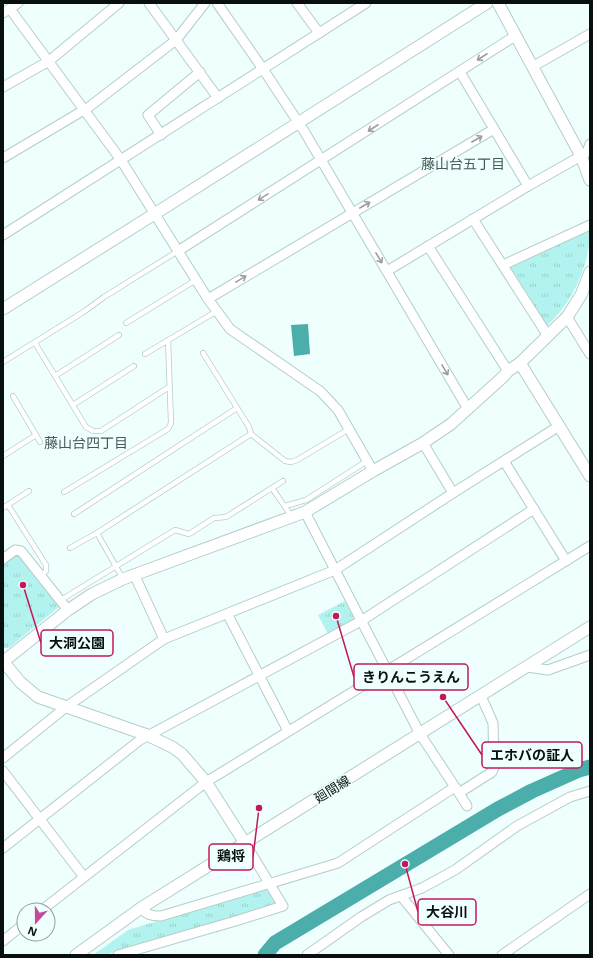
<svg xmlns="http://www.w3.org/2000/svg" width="593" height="958" font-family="'Noto Sans','Noto Sans JP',sans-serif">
<defs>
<pattern id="grass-tufts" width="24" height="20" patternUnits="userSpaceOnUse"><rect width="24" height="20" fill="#b3f3ef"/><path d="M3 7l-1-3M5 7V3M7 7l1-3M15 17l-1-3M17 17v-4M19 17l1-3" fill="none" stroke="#98cfcc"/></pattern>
</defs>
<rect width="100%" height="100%" fill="#effffd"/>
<g fill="url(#grass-tufts)">
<path d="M588,230L590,232C589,267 573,301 548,325L544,324L509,269L511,266Z"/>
<path d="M15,554L19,555L60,606L9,648H3V564Z"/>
<path d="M345,601L354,618L353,621L328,634L318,615Z"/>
<path d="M266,888L270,889L276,900L274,904L105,955H93L128,930Z"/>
</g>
<path fill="#4baeaa" d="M308,324L310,354L294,356L291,325Z"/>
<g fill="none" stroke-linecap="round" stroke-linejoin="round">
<path stroke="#4baeaa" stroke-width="15" d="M265,955L275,943L498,809L532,791L579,770L590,767"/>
<defs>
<g id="service">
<path d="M126,323L196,280"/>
<path d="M35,343L86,427L93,431H101L169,387"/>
<path d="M203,353L249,427L251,434L285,461L291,462L297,460L349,429"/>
<path d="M145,354L217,311"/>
<path d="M3,362L85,311L104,297L178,251"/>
<path d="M55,376L119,335"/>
<path d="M13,396L40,442"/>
<path d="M73,405L134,366"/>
<path d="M3,456L36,435"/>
<path d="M272,488L292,517"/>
<path d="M64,492L168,429L171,423L168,340"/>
<path d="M8,505L46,565V571L41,576"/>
<path d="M285,506L306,500L367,461"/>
<path d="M3,508L29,491"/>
<path d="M74,514L237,408"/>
<path d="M97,533L123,579"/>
<path d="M70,548L97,533L251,434"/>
<path d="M61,600L175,530L189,534L214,518L226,517L283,481"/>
</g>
<g id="minor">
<path d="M149,3L218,98"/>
<path d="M217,3L263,69L304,131L468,409"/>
<path d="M297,3L319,33"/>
<path d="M10,9L121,160L208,299L230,329L320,391L338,410L373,471"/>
<path d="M3,13L18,3"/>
<path d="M532,67L590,34"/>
<path d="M460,72L528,186"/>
<path d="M3,87L49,61L119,3"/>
<path d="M161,135L148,115L200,72"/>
<path d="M3,158L89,107L176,40L205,3"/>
<path d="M473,219L548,336"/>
<path d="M3,235L366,3"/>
<path d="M428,246L508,371"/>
<path d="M178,251L515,36"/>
<path d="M503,265L590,225"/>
<path d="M387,271L528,186L581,156L587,152L590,144"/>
<path d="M208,299L494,129"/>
<path d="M567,317L590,354"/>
<path d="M423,443L453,493"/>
<path d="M504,461L566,561"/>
<path d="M3,559L15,550L21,551L68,610"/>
<path d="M134,574L164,639"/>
<path d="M228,615L288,731"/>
<path d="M527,667L548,670L590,655"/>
<path d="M3,758L66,707L164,639L335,570L453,493L559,426"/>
<path d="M3,771L84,877"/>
<path d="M456,788L467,806"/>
<path d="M459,793L492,772L494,767L493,723L481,696"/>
<path d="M3,848L140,740L361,621L534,509"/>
<path d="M401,896L449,955"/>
<path d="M141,908C147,915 152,916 161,916L338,863L455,787L420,734L305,512"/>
<path d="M42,910L206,782L590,546"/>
<path d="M3,941L24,924"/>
<path d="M118,955L239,920L283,906L245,843"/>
<path d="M307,955L361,917L389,900L422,888L455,870L517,826L570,797L590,791"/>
<path d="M502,955L590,894"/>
</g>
<g id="tertiary">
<path d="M498,3L581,156L590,180"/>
<path d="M3,309L156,213L487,3"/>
<path d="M520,363L590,476"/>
<path d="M3,661L20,682L38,697L147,735L172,747L182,754L206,782L245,843"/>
<path d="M3,662L68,610L92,594L123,579L305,512L373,471L423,443L451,424L504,376L508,371L520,363L567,317L581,295L590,272"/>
<path d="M76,955L141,908L590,627"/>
</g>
</defs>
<use href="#service" stroke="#b4cdcb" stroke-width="6"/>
<use href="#minor" stroke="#b4cdcb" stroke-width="11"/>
<use href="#tertiary" stroke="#b4cdcb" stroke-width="13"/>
<use href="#service" stroke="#fff" stroke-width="4.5"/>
<use href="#minor" stroke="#fff" stroke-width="9"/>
<use href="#tertiary" stroke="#fff" stroke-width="11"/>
</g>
<defs><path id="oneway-shaft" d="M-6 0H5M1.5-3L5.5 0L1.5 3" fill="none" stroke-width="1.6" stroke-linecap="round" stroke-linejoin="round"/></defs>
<g stroke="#9c9f9f">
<use href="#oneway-shaft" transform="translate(482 57) rotate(147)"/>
<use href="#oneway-shaft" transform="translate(373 128) rotate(147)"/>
<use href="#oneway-shaft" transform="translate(477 139) rotate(-30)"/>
<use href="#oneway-shaft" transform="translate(263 197) rotate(148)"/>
<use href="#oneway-shaft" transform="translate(365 205) rotate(-30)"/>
<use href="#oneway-shaft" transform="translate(379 258) rotate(59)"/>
<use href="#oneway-shaft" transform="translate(241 279) rotate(-31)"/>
<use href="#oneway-shaft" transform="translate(445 370) rotate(60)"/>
</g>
<g text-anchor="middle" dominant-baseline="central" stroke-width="3" stroke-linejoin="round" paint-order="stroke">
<g font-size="13" fill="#070f0f" stroke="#effffd">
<text transform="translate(332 789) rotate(-32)">廻間線</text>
</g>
<g font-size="14" fill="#435a59" stroke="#effffd">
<text x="463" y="163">藤山台五丁目</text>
<text x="86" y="442">藤山台四丁目</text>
</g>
</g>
<path fill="none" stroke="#c2185b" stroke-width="1.5" d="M23 585L41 643M336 616L354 677M443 697L482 755M259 808L253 857M405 864L418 912"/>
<g fill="#c2185b" stroke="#effffd" stroke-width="1.5">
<circle cx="23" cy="585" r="4"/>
<circle cx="336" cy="616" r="4"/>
<circle cx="443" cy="697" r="4"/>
<circle cx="259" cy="808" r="4"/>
<circle cx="405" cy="864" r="4"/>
</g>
<g fill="#effffd" stroke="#c2185b" stroke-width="1.5">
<rect x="41" y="630" width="72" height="26" rx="4"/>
<rect x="354" y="664" width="114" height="26" rx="4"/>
<rect x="482" y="742" width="100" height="26" rx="4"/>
<rect x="209" y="844" width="44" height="26" rx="4"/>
<rect x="418" y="899" width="58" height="26" rx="4"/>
</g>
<g font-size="14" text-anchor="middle" font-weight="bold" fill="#070f0f">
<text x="77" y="648">大洞公園</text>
<text x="411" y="682">きりんこうえん</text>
<text x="532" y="760">エホバの証人</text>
<text x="231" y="861">鶏将</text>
<text x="447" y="917">大谷川</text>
</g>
<rect width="593" height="958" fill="none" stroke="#070f0f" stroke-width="8"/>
<g transform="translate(36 922) rotate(201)"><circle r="19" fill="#effffd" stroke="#929f9e"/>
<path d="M0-3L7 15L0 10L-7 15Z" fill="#c34a9d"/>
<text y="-6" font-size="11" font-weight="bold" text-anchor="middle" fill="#070f0f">N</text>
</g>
</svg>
